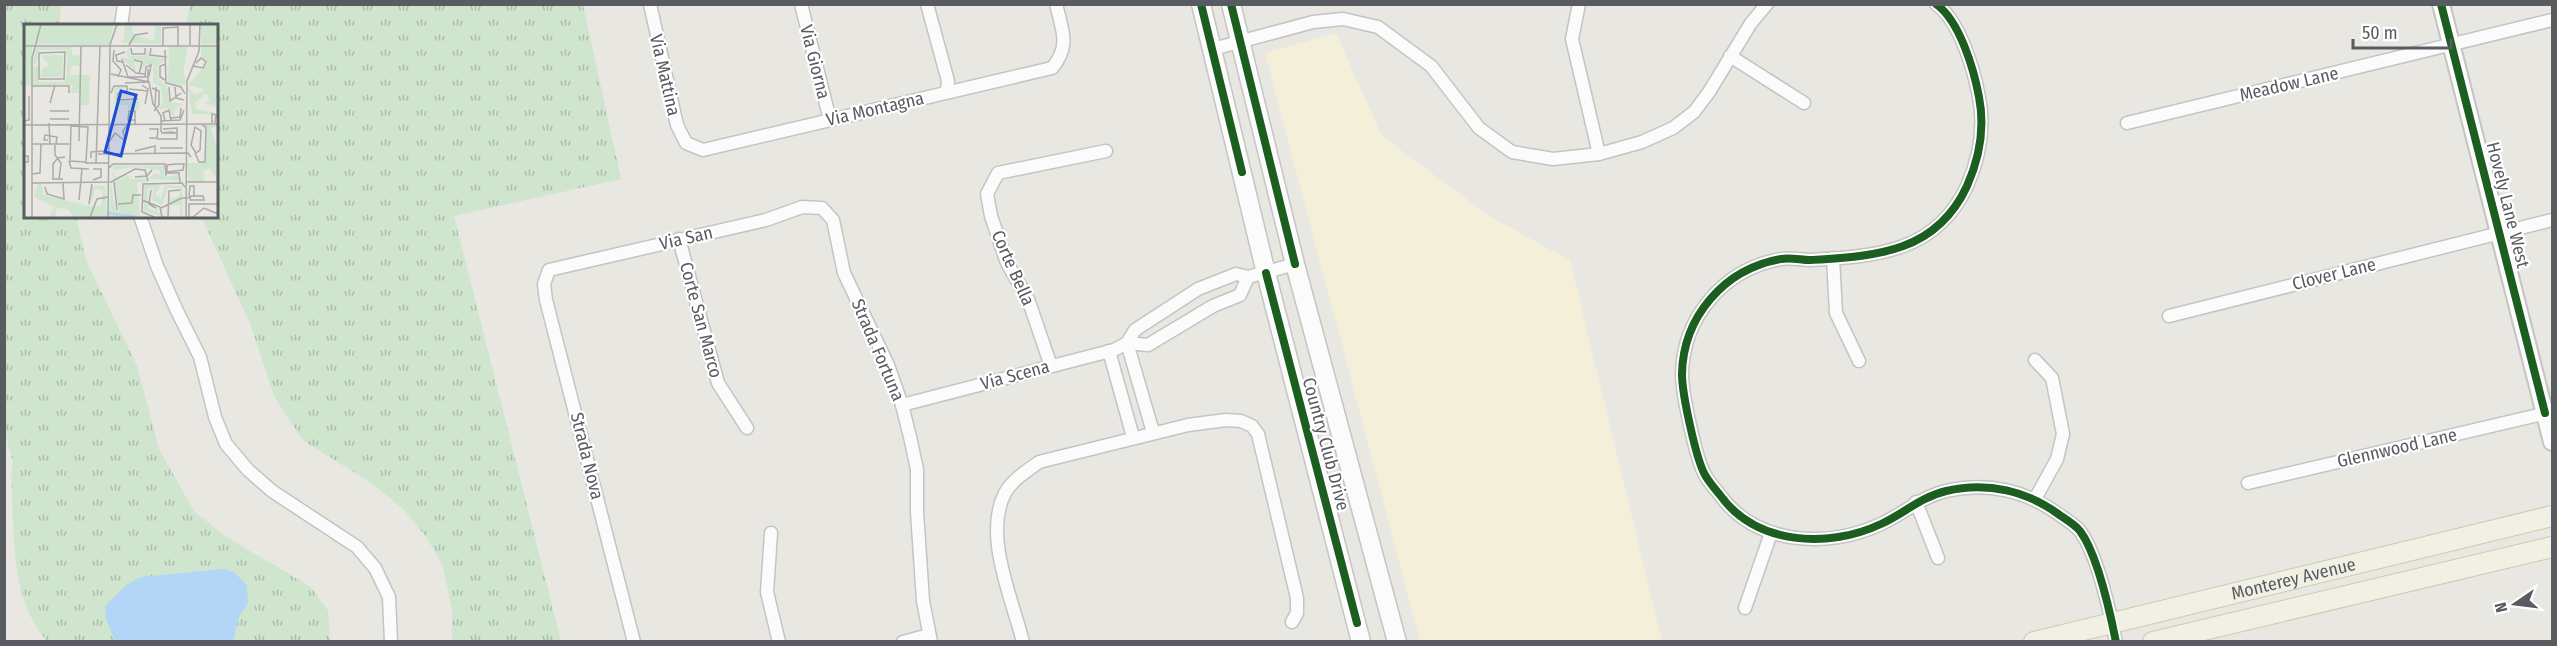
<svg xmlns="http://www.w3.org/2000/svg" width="2557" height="646" font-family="'Fira Sans Condensed',sans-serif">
<defs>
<pattern id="grass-tufts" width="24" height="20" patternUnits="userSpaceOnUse" patternTransform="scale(1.5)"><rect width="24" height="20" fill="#cfe5ce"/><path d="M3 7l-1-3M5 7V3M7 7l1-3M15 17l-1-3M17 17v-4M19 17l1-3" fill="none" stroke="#abbdab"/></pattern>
</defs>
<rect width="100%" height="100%" fill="#e8e7e2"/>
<path fill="#f4efd9" d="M1336,33L1382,136L1489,216L1570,260L1662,641H1420L1265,53Z"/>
<g fill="url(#grass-tufts)">
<path d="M4,5H61L59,25L26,26V216H76L86,260L137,366L159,449L194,511L225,536L311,587L328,611L330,641H47C8,597 15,529 11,474L13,463L4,429Z"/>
<path d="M190,5H583L621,179L454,216L561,641H452V609L443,567L427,538L403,509L373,484L304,441L288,418L274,396L251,326L201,216H216V26L186,25Z"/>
</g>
<path fill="#b3d6f6" d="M223,569L234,572L247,585L248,603L239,617L233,641H115L106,619L105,606L125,586L141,577Z"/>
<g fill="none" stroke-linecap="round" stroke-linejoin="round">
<defs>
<g id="minor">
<path d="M650,4L677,125L686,143L703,150L1052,68C1071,46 1062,30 1056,4"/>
<path d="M801,4L830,120"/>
<path d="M927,4L948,81L947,91"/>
<path d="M1579,4L1572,39L1599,154"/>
<path d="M1936,4C1960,21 1974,70 1979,97C1985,128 1980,157 1967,186C1936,253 1876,256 1811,260C1801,260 1791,257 1781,259C1724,269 1683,317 1682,374C1682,394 1696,459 1705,475C1709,482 1715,489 1720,495C1756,545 1828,549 1881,524C1903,514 1921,497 1946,491C1987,481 2028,491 2061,516C2067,520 2075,525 2080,531C2098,555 2110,612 2116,642"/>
<path d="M121,26L124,4"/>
<path d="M1213,49L1313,22L1343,19L1378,27L1431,66L1479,128L1512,152L1553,159L1599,154L1642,142L1673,128L1694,112L1709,92L1751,23L1767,4"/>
<path d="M1730,56L1804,103"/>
<path d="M2127,123L2552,20"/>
<path d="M140,216L157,266L177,311L200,357L215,417L226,444L248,470L272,491L357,547L375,568L389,597L391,642"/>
<path d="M679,239L718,383L747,428"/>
<path d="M1833,258L1836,313L1859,361"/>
<path d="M2169,316L2552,220"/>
<path d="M1127,343L1148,345L1213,306L1240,295L1248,277"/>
<path d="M1127,343L1153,432"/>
<path d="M1109,351L1133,437"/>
<path d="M2035,360L2052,378L2063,434L2057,459L2035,499"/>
<path d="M1051,366L1028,299L1007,263L991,216L987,194L998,173L1106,151"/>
<path d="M902,405L1114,350L1127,343L1135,330L1198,289L1236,274L1248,277L1295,264"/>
<path d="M2248,483L2551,412"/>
<path d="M1916,502L1938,558"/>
<path d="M771,533L767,592L779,642"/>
<path d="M1745,608L1771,533"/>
<path d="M634,642L546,300L544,284L549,270L766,220L802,207L822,208L833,220L844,273L888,365L902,405L910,437L917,469V512L923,601L931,642"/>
<path d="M903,642L929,635"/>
<path d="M1023,642C1012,598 983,535 1005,493C1012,480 1028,470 1039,462L1188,425L1226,420L1241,421L1252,426L1258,434L1297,598V613L1292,622"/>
</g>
<path id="tertiary" d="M2441,4L2552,442"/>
<g id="secondary">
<path d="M1201,4L1266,273L1361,642"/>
<path d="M1231,4L1295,264L1397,642"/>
</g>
<g id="primary">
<path id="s1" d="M2034,642L2552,516"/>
<path d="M2153,642L2552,547"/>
</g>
</defs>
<use href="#minor" stroke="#c4c4c3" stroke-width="15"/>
<use href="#tertiary" stroke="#c4c4c3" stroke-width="20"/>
<use href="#secondary" stroke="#c5c5c4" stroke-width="21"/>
<use href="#primary" stroke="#d0c9b0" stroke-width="22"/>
<use href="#minor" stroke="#fcfbfb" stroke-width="12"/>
<use href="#tertiary" stroke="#fcfbfb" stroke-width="16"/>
<use href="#secondary" stroke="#fcfbfb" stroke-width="18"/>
<use href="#primary" stroke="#f1f0e5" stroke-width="20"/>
<defs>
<g id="cycleway">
<path d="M1201,4L1242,172"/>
<path d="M1231,4L1295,264"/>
<path d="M1936,4C1960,21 1974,70 1979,97C1985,128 1980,157 1967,186C1936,253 1876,256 1811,260C1801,260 1791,257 1781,259C1724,269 1683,317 1682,374C1682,394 1696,459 1705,475C1709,482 1715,489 1720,495C1756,545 1828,549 1881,524C1903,514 1921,497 1946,491C1987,481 2028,491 2061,516C2067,520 2075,525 2080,531C2098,555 2110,612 2116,642"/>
<path d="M2441,4L2545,413"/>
<path d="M1266,273L1357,623"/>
</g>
</defs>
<use href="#cycleway" stroke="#fff" stroke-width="11"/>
<use href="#cycleway" stroke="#1b5e20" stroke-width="8"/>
</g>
<g text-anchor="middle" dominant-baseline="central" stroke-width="4.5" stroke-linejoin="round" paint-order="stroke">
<g font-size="18" fill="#585b60" stroke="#fff">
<text transform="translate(815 62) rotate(76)">Via Giorna</text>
<text transform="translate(665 75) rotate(77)">Via Mattina</text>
<text transform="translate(2289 84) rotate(-13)">Meadow Lane</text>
<text transform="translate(875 109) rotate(-13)">Via Montagna</text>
<text transform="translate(2508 205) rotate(76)">Hovely Lane West</text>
<text transform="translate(686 238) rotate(-13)">Via San</text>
<text transform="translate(1013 268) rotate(66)">Corte Bella</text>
<text transform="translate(2334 274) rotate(-14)">Clover Lane</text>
<text transform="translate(701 320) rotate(75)">Corte San Marco</text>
<text transform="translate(878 350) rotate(67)">Strada Fortuna</text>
<text transform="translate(1015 375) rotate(-15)">Via Scena</text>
<text transform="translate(1326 444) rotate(75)">Country Club Drive</text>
<text transform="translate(2397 448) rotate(-13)">Glennwood Lane</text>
<text transform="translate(587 456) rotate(76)">Strada Nova</text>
<text stroke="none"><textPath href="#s1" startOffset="267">Monterey Avenue</textPath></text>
</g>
</g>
<g transform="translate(24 24)">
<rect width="194" height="194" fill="#e8e7e2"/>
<path d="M0,0H17L9,21H0ZM18,0H90L85,21L12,20ZM101,0H107L110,11L130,17L131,0L156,2H137V20L99,19ZM177,0H193V20H177ZM145,22H164L159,49L163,59L158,61H144ZM193,22V83L179,79L186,77L182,69L171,79L172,85L193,89L192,98V90H168L164,63L170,70L182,66L164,61L184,39L177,32V23ZM0,23H8L7,61H0ZM11,23H48V31L56,32V42H47L46,51H66L65,81H56V69H46L49,61H9V43L14,42L15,58H39L43,53V26H15L12,41L9,40ZM105,24L106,32H122L125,24V33L142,35L134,41V54L143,62L145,78L160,80L151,84L150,94L144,84L134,86L139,79L137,64L129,58V41L123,40L116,48L119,37L110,35L112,48L97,33L94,36L96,33L105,35L102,30ZM17,31H39L38,53H16L18,45L25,41ZM91,63H103L93,67L91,78L116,77L114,86L104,85V81H89ZM182,101H193L187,105L193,124V156L186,144L179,147L181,158H165L163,139H181ZM89,142H140V153L155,151V156L124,155L131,149L136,150V146L111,143L89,146L91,153L103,151L89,158ZM104,151L106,155H123V158H113L116,193H85L87,159L91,186L95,187L90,159ZM137,159L131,171L137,174L141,161L158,162L159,193H155L157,181L147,182L144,176L155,172L156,164H144L138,181L128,176L130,163L123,165L124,185L132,187V182L136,192L120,187V161ZM14,160H18L19,171L69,183L77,182L79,166L71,165L67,180L66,162H81L83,193H50L44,185L32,184L31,192L25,193L31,183L10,173Z" fill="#cfe5ce"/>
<path fill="none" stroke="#b3d6f6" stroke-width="3" d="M83,189L111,193"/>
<path fill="none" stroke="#aaabaa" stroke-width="1.5" d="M105,21L111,11L124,9M166,21V0M0,22H194M139,22V4L154,3V22M107,24L108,30H121V24M127,24L126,31L143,33M90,26L89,37L97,46L94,53M141,26L142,59L157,63L161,70M41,28L40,55H15V29ZM98,35L104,53H123L125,52L127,41L122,43L121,53M110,36L118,38L115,50M99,38L93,37L92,31L101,28M102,41L112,49L121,50M169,42L179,44L182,38L177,34L172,39M87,50L125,58L129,80L137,92V108M141,56L136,53V42L142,40M101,59L124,58V45M118,61L124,65L121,80M8,62H45V69M145,63L146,77L157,69M151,63L152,74L160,76M128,64L135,67V81L130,87M105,65L124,67M87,69L90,62H103V67L94,69L93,76L114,75M26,79L31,61M131,82L132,63M26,87H45M147,94L156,93L157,84M26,95H45M111,96H104L105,87H111V100M0,97L5,96V72M137,97L156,96L160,86M141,97L139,89L145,86L147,97M25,99L26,120M188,99V90L192,91L191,99M0,101L194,100M47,102L64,103L62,138L46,137ZM171,103L177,107L176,126L172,129L167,121ZM125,105H134L133,114H125M137,109L147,108L153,109H137M133,115H153V104L139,105M24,116H20L21,111L33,113L32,120M55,117L57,22M85,118L91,109L101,117L99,107L104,100M8,120H45M31,121V131L37,139L35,155M136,124H159M111,127L131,122V129M171,129L175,138H181L182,103L178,101M74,130L164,129L167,133M0,132H4V138H0ZM67,134V128L81,127M45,137L47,144L65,145M61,139H84M72,139L76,22M152,140H160L159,146L143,148V141ZM85,144L89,140H141L142,152M142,149H155L156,158M8,150L16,149L17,120M111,153L123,152L128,146M39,155H29V140L34,134L41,133M69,156L77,153V145H69M90,158L93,186M162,158H194M8,159L87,158L111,145L121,146L124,157M21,163L23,170L40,175L39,159M127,166L125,180L132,184M55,176L58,145M118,176L136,183L138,193M65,180L68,160M94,180L108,179L109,171H117M137,184L158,174H164L168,172H179L180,176H166V173L165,171L166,162H170V172M8,193V34L17,0M66,193L73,175L84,173M84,193L86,21L93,0M130,193L118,188L119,160L158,159L161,163M144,193L145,167L156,166M162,193L163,57L175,27L176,0M165,193V180H194M169,193L180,184L194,190"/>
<path fill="#1d4ed8" fill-opacity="0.15" stroke="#1d4ed8" stroke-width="3" d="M97,67L112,71L97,132L81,128Z"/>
<rect width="194" height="194" fill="none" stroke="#585b60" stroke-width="3"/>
</g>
<rect width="2557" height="646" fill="none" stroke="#585b60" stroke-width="12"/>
<g transform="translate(2515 604) rotate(256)" stroke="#ffffff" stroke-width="4.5" paint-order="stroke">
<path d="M0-4.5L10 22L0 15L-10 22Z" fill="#585b60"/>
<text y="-9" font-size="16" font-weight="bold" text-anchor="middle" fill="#585b60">N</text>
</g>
<path d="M2353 39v9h98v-9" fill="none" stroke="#585b60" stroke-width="3"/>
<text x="2362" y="39" font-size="18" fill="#585b60" stroke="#ffffff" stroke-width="4.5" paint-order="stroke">50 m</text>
</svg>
